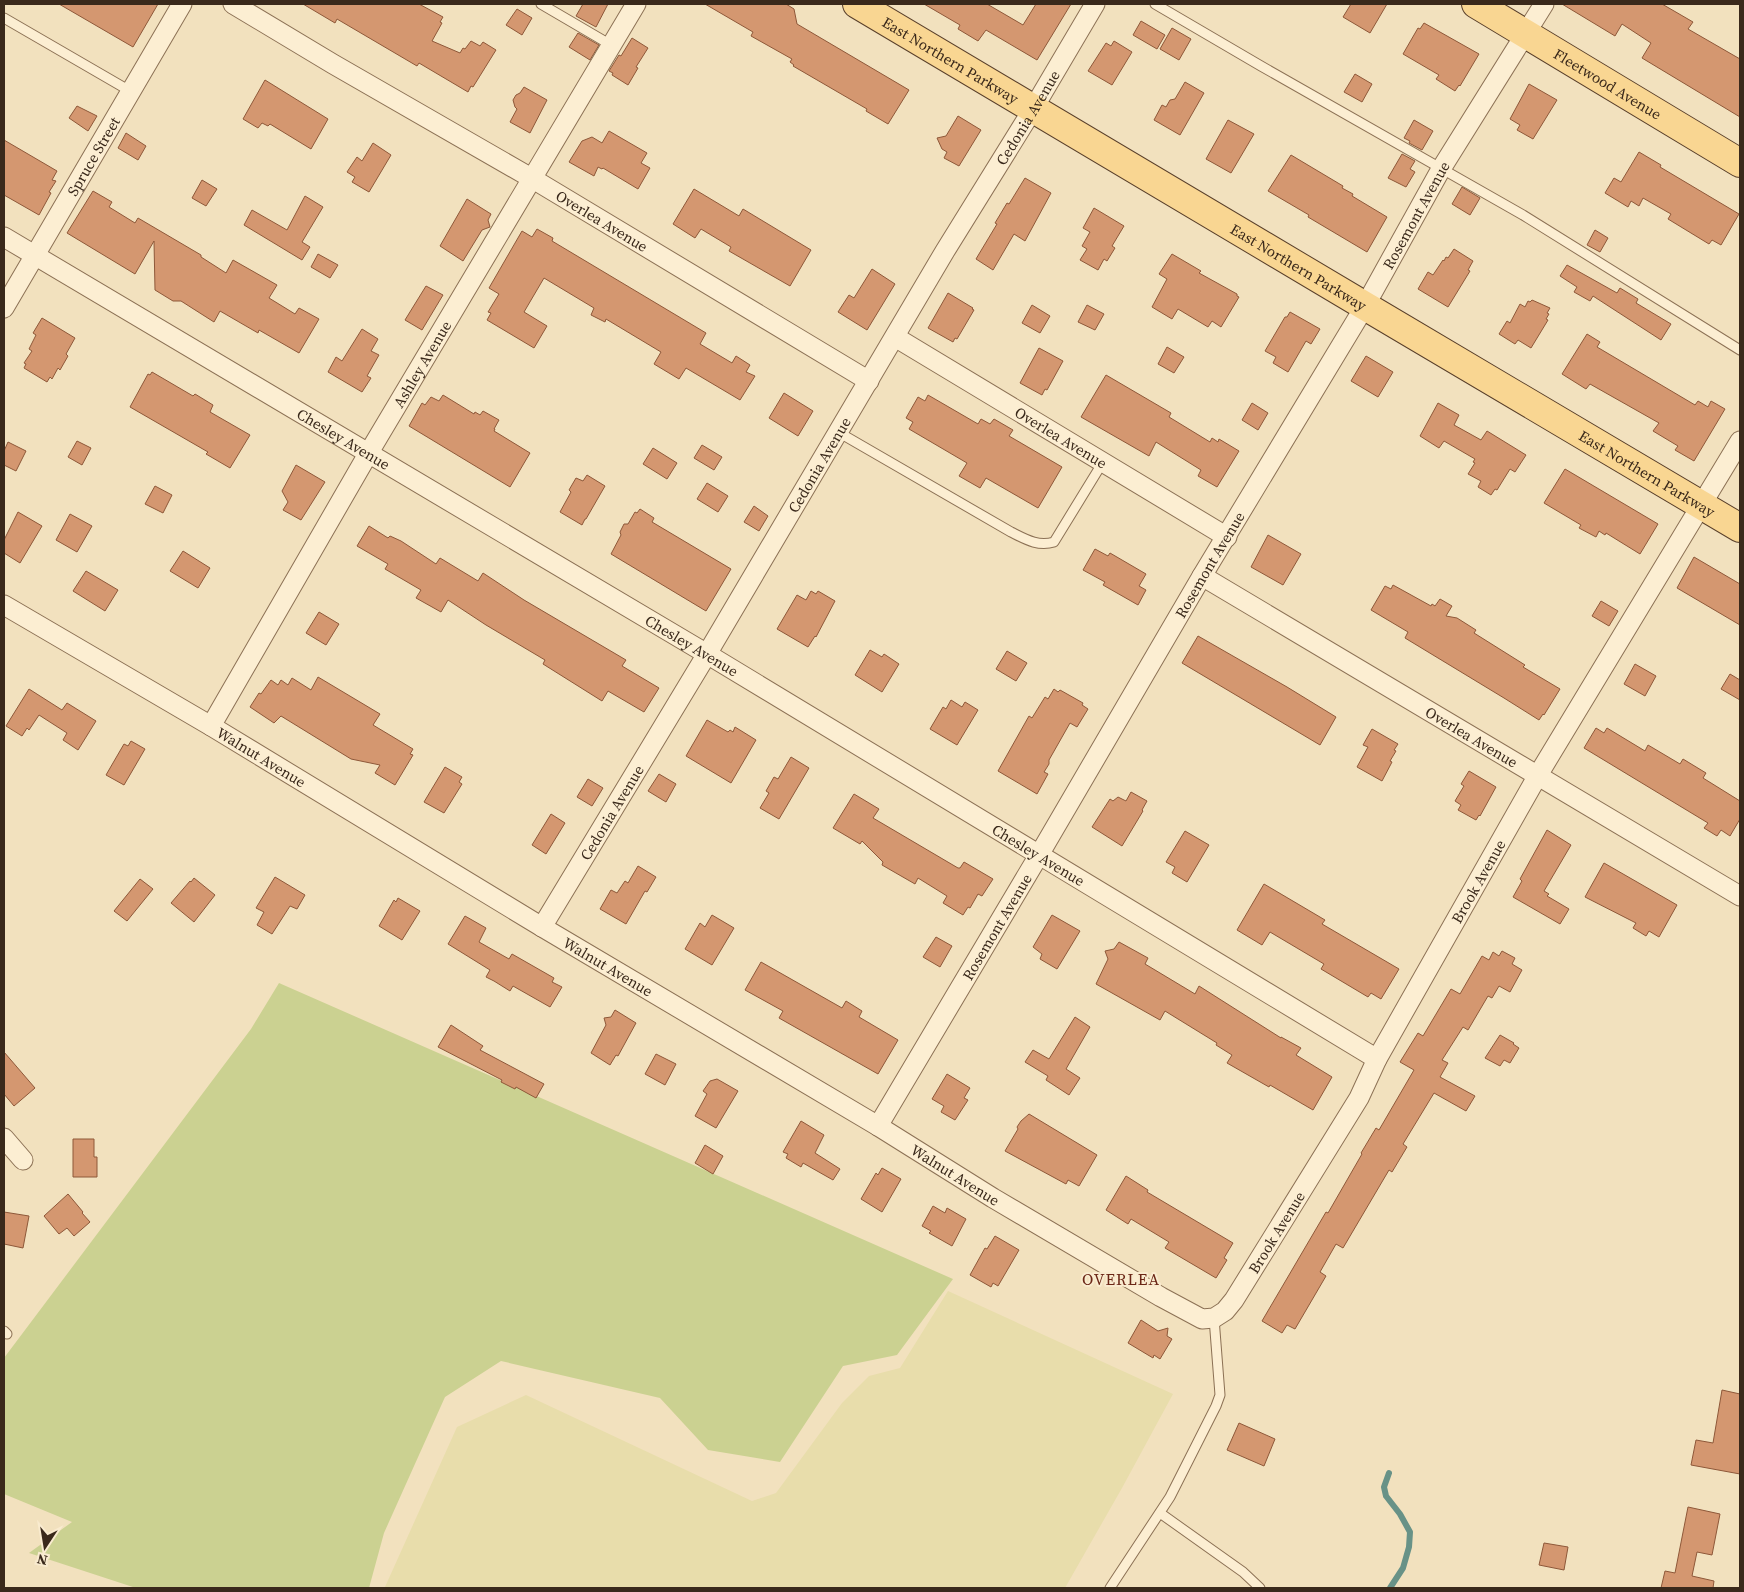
<svg xmlns="http://www.w3.org/2000/svg" width="1744" height="1592" font-family="'Source Serif 4',serif">
<rect width="100%" height="100%" fill="#f2e1be"/>
<path fill="#e8ddab" d="M948,1291L1173,1394L1122,1488L1065,1588H387L385,1587L457,1427L526,1395L752,1501L776,1493L842,1403L869,1376L900,1368Z"/>
<path fill="#cbd191" d="M279,983L953,1279L897,1355L843,1366L780,1462L708,1450L660,1398L501,1361L445,1397L384,1533L369,1588H136L29,1553L72,1522L4,1494V1358L251,1029Z"/>
<g fill="none" stroke-linecap="round" stroke-linejoin="round">
<path stroke="#689287" stroke-width="6" d="M1389,1473L1384,1487L1386,1496L1400,1514L1410,1532L1409,1547L1403,1568L1390,1588"/>
</g>
<g fill="#d49770" stroke="#8e5839">
<path d="M59,4H158L133,47Z"/>
<path d="M303,4H419L443,17L440,22L442,23L432,41L460,53L463,48L465,49L471,41L480,46L483,42L496,50L473,87L471,86L468,92L419,63L417,66L337,19L335,23Z"/>
<path d="M583,4H608L596,27L576,16Z"/>
<path d="M705,4H786L794,9L797,24L909,90L888,124L866,111L867,109L793,66L794,65L790,62L792,59L751,36L753,32Z"/>
<path d="M924,4H987L1023,25L1036,4H1071L1037,60L986,30L978,41L958,29L960,25Z"/>
<path d="M1351,4H1387L1370,33L1343,17Z"/>
<path d="M1562,4H1662L1693,22L1688,29L1740,59V117L1642,58L1651,43L1622,24L1615,36Z"/>
<path d="M517,9L532,18L522,35L506,25Z"/>
<path d="M1141,21L1165,35L1157,49L1133,35Z"/>
<path d="M1424,23L1479,54L1460,86L1459,85L1455,91L1436,79L1439,75L1403,54L1418,28L1420,29Z"/>
<path d="M1172,28L1191,39L1179,60L1160,49Z"/>
<path d="M578,33L599,45L590,60L569,47Z"/>
<path d="M632,38L648,48L636,67L638,68L628,85L612,75L613,73L609,71L619,55L621,56Z"/>
<path d="M1114,41L1132,52L1112,85L1088,71L1106,43L1111,46Z"/>
<path d="M1355,74L1372,84L1362,102L1344,92Z"/>
<path d="M265,80L328,119L311,149L270,124L268,126L262,123L258,128L243,119Z"/>
<path d="M1185,82L1204,93L1180,135L1154,120L1162,105L1166,107L1170,100L1175,99Z"/>
<path d="M1529,84L1557,100L1533,139L1517,130L1520,125L1510,119Z"/>
<path d="M524,87L547,100L530,133L510,122L517,109L515,107L513,100L516,95L520,93Z"/>
<path d="M77,106L97,116L88,131L69,118Z"/>
<path d="M958,116L981,130L959,166L944,158L947,152L942,149L937,138L946,136Z"/>
<path d="M1228,120L1254,134L1231,173L1206,159Z"/>
<path d="M1414,120L1433,131L1422,150L1409,143L1410,141L1404,138Z"/>
<path d="M609,131L647,153L641,163L650,168L638,189L603,168L602,169L598,167L594,176L569,162L582,141L592,137L602,143Z"/>
<path d="M126,133L146,146L138,160L118,148Z"/>
<path d="M4,140L57,171L52,180L56,181L49,192L51,193L39,215L4,195Z"/>
<path d="M373,143L391,155L369,192L352,182L355,177L347,172L357,157L362,161Z"/>
<path d="M1639,152L1661,165L1660,167L1739,214L1721,245L1712,240L1709,244L1668,219L1671,214L1643,198L1639,206L1631,201L1628,207L1605,193L1614,178L1621,182Z"/>
<path d="M1402,154L1415,161L1410,169L1415,172L1406,187L1388,178Z"/>
<path d="M1291,155L1343,186L1342,188L1353,194L1352,196L1387,217L1367,252L1308,217L1309,215L1268,191Z"/>
<path d="M1025,178L1051,193L1025,241L1014,234L993,270L976,259L997,224L995,223L1007,203L1009,204Z"/>
<path d="M202,180L217,189L206,206L192,198Z"/>
<path d="M1462,187L1480,198L1470,215L1452,204Z"/>
<path d="M694,189L739,216L743,209L811,250L790,286L729,251L731,247L701,229L695,238L673,224Z"/>
<path d="M93,191L112,202L109,207L135,223L138,218L201,255V257L226,273L233,260L277,285L269,298L295,314L299,308L319,319L299,353L259,330L258,333L220,311L214,322L181,301H173L155,290L154,241L135,274L67,233Z"/>
<path d="M305,196L323,207L302,242L310,247L302,260L244,225L252,210L287,230Z"/>
<path d="M467,199L491,214L488,220L490,227L482,230L463,261L440,246Z"/>
<path d="M1094,208L1124,226L1112,246L1115,248L1107,261L1104,259L1098,270L1080,260L1087,249L1082,246L1090,232L1083,228Z"/>
<path d="M537,229L553,238L552,241L706,333L700,344L732,363L736,356L750,365L746,372L755,376L740,400L686,368L679,379L654,364L661,352L606,319L605,322L591,315L594,308L544,278L524,312L547,326L534,348L487,320L491,313L488,312L499,294L489,288L522,231L532,237Z"/>
<path d="M1595,230L1608,238L1600,252L1587,245Z"/>
<path d="M1454,249L1473,261L1468,270L1470,271L1448,307L1418,289L1428,272L1433,275L1443,260L1444,261L1446,257L1448,258Z"/>
<path d="M318,254L338,265L330,278L311,267Z"/>
<path d="M1172,254L1201,271L1199,273L1237,294V296L1239,297L1221,327L1212,321L1208,327L1178,309L1172,319L1152,307L1167,279L1159,274Z"/>
<path d="M1567,265L1617,293L1620,288L1638,299L1636,303L1671,324L1661,340L1593,296L1590,301L1574,292L1577,287L1560,276Z"/>
<path d="M872,269L895,284L867,330L838,312L849,295L854,298Z"/>
<path d="M426,286L443,295L422,330L405,320Z"/>
<path d="M948,293L973,308L972,309L974,310L957,339L955,338L953,342L928,328Z"/>
<path d="M1532,300L1550,308L1547,313L1549,314L1546,319L1548,320L1531,348L1518,340L1515,344L1499,334L1507,321L1510,323L1520,304L1525,307L1528,301L1530,302Z"/>
<path d="M1032,305L1050,316L1040,333L1022,323Z"/>
<path d="M1087,305L1104,314L1095,330L1078,322Z"/>
<path d="M1290,312L1320,329L1311,344L1306,341L1288,372L1273,363L1276,357L1265,351L1285,317H1287Z"/>
<path d="M42,318L75,338L66,354L68,356L60,370L58,368L52,379L50,377L47,382L24,368L26,364L24,363L32,351L29,349L36,335L33,333Z"/>
<path d="M362,329L378,339L371,351L379,355L367,376L371,378L362,392L328,372L336,357L342,361Z"/>
<path d="M1587,334L1600,342L1597,347L1695,405L1698,401L1708,407L1711,401L1725,409L1694,461L1675,450L1678,446L1653,431L1659,423L1590,384L1586,389L1562,374Z"/>
<path d="M1167,347L1184,357L1174,373L1158,364Z"/>
<path d="M1039,348L1063,361L1047,390L1045,389L1042,395L1020,383Z"/>
<path d="M1366,356L1393,372L1378,397L1351,381Z"/>
<path d="M152,372L193,396L195,394L213,405L210,412L250,435L230,468L206,454L208,452L130,407L148,374L150,375Z"/>
<path d="M1106,375L1171,413L1169,417L1210,442L1212,438L1218,442L1219,439L1239,451L1217,487L1198,476L1201,470L1156,442L1149,456L1081,417Z"/>
<path d="M784,393L813,411L798,436L769,418Z"/>
<path d="M443,395L474,414L475,412L480,415L483,411L499,420L494,429H495L494,431L530,453L510,487L409,426L422,403L425,405L431,397L439,401Z"/>
<path d="M928,395L978,424L981,419L990,424L994,419L1013,430L1009,436L1062,467L1038,508L986,478L980,488L959,476L967,463L909,429L913,422L906,418L918,397L925,401Z"/>
<path d="M1252,403L1268,413L1258,430L1242,420Z"/>
<path d="M1438,403L1459,415L1454,425L1481,440L1487,431L1526,455L1515,472L1510,469L1497,490L1495,489L1491,495L1478,487L1481,481L1468,474L1475,463L1473,462L1475,459L1444,441L1439,448L1420,436Z"/>
<path d="M77,441L91,448L82,465L68,457Z"/>
<path d="M8,442L26,451L16,471L4,465V451Z"/>
<path d="M702,445L722,457L714,470L694,458Z"/>
<path d="M653,448L677,463L667,479L643,464Z"/>
<path d="M296,465L325,482L301,520L283,510L288,502L282,491Z"/>
<path d="M1565,469L1658,524L1640,554L1606,533L1605,535L1599,531L1596,537L1579,528L1581,525L1544,503Z"/>
<path d="M587,475L605,486L586,519H585L582,525L560,512L571,492L569,490L576,478L583,481Z"/>
<path d="M707,483L728,496L718,512L697,499Z"/>
<path d="M155,486L172,495L163,513L145,504Z"/>
<path d="M754,506L768,516L759,531L744,522Z"/>
<path d="M640,509L654,518L652,522L731,569L706,611L611,554L621,535L620,532L624,524H628L635,512L637,513Z"/>
<path d="M18,512L42,526L20,563L4,553V540Z"/>
<path d="M70,514L92,526L77,552L56,540Z"/>
<path d="M369,526L388,538L390,536L401,541L436,564L440,558L478,581L483,573L524,600L626,660L622,666L659,688L644,712L608,691L602,701L543,664L545,660L486,625L448,600L441,612L416,598L421,590L385,569L388,564L357,546Z"/>
<path d="M1268,535L1301,554L1283,585L1251,567Z"/>
<path d="M1095,549L1108,556L1110,553L1146,574L1139,586L1146,590L1138,605L1103,585L1105,582L1083,570Z"/>
<path d="M183,551L210,568L198,588L170,571Z"/>
<path d="M1694,557L1740,584V625L1677,588Z"/>
<path d="M86,571L118,590L105,611L73,591Z"/>
<path d="M1393,585L1431,606L1432,604L1435,606L1440,599L1452,606L1446,616L1457,618L1476,630L1474,633L1525,665L1523,667L1560,689L1544,715L1543,714L1539,720L1504,698L1405,638L1408,632L1371,610L1385,586L1391,589Z"/>
<path d="M811,591L816,594L818,591L835,601L816,637L815,636L808,647L777,629L797,595L806,600Z"/>
<path d="M1601,601L1618,611L1609,626L1592,616Z"/>
<path d="M319,612L339,624L326,645L306,633Z"/>
<path d="M1198,636L1287,687L1336,717L1320,745L1182,663Z"/>
<path d="M870,650L882,657L884,654L899,664L882,692L855,675Z"/>
<path d="M1007,651L1027,663L1016,681L996,669Z"/>
<path d="M1635,664L1656,676L1645,696L1624,684Z"/>
<path d="M1730,674L1740,680V700L1721,689Z"/>
<path d="M318,677L380,714L373,725L413,749L410,754L413,755L395,785L375,773L380,765L351,759L281,716L274,723L250,707L259,693L261,694L271,680L278,685L281,680L288,685L292,678L311,690Z"/>
<path d="M29,689L62,710L67,703L96,721L78,750L63,740L67,733L39,715L29,730L27,728L22,736L6,726Z"/>
<path d="M1054,689L1058,692L1060,690L1083,703L1082,705L1088,709L1077,727L1070,723L1049,760V764L1044,772L1048,774L1037,794L998,771L1029,716L1032,718L1045,697L1048,699Z"/>
<path d="M951,700L962,707L965,702L978,710L957,745L930,729L943,707L946,709Z"/>
<path d="M707,720L728,732L730,730L733,732L735,727L756,740L731,783L686,756Z"/>
<path d="M1596,728L1604,733L1607,728L1645,751L1648,745L1680,764L1683,759L1706,773L1703,778L1740,801V819L1730,836L1721,830L1717,836L1704,828L1708,823L1584,748Z"/>
<path d="M1372,729L1398,744L1394,750L1396,751L1390,761L1392,762L1382,781L1357,767L1368,747L1363,745Z"/>
<path d="M131,741L145,749L124,785L106,775L124,744L128,746Z"/>
<path d="M791,757L809,768L779,819L760,808L769,793L766,791L774,777L778,779Z"/>
<path d="M445,767L462,777L459,782L462,784L444,813L424,802Z"/>
<path d="M1469,771L1496,787L1480,816L1479,815L1476,820L1458,810L1461,805L1455,801L1464,786L1461,784Z"/>
<path d="M659,774L676,784L666,802L648,791Z"/>
<path d="M588,779L603,788L592,806L577,797Z"/>
<path d="M1131,792L1147,801L1142,810L1143,811L1122,846L1092,827L1110,799L1113,801L1118,797L1126,801Z"/>
<path d="M854,794L879,809L873,818L958,868H960L964,862L993,879L982,896L978,894L970,908L968,907L963,915L943,903L947,896L918,878L915,884L882,865L883,862L862,841L860,844L833,828Z"/>
<path d="M551,814L565,823L546,854L532,845Z"/>
<path d="M1547,830L1571,845L1544,891L1549,894L1547,896L1569,909L1560,924L1513,897L1522,881L1520,879Z"/>
<path d="M1185,831L1209,845L1187,882L1172,873L1175,867L1166,862Z"/>
<path d="M1604,863L1677,905L1659,937L1649,931L1646,936L1633,928L1636,923L1585,897Z"/>
<path d="M638,866L656,877L647,892L645,891L626,924L600,909L611,890L617,893L625,881L628,883Z"/>
<path d="M275,877L305,895L297,909L290,906L272,934L257,925L264,912L256,908Z"/>
<path d="M194,878L215,895L194,922L171,903L190,881L191,882Z"/>
<path d="M140,879L153,889L127,921L114,911Z"/>
<path d="M1264,884L1325,920L1322,924L1399,969L1381,999L1371,993L1368,997L1321,969L1324,964L1270,932L1262,945L1237,930Z"/>
<path d="M398,898L420,911L402,940L379,926L394,900L396,902Z"/>
<path d="M712,915L734,928L712,965L685,949L700,923L705,927Z"/>
<path d="M1052,915L1080,931L1057,969L1040,959L1042,954L1033,947Z"/>
<path d="M465,916L486,928L479,942L509,959L512,954L554,978L552,982L562,987L550,1007L513,986L510,991L494,981L486,977L490,970L448,944Z"/>
<path d="M936,937L952,946L940,967L923,957Z"/>
<path d="M1119,942L1148,958L1145,964L1195,994L1199,986L1281,1038V1037L1301,1048L1296,1055L1332,1077L1313,1110L1270,1085L1269,1087L1227,1063L1232,1055L1216,1045L1217,1043L1165,1011L1160,1020L1096,984L1108,959L1105,951L1114,949Z"/>
<path d="M1502,951L1515,958L1512,964L1522,970L1510,992L1499,986L1492,998L1488,996L1468,1030L1463,1027L1442,1060L1448,1063L1440,1077L1475,1096L1466,1111L1434,1093L1403,1144L1407,1147L1392,1172L1389,1170L1343,1248L1336,1244L1320,1272L1326,1276L1295,1329L1287,1325L1282,1333L1262,1321L1326,1212L1328,1213L1362,1154L1361,1153L1376,1128L1379,1130L1414,1070L1400,1062L1418,1033L1423,1036L1451,989L1460,994L1482,956L1489,960L1493,952L1499,956Z"/>
<path d="M761,962L842,1008L846,1001L862,1011L859,1017L898,1040L878,1074L779,1018L783,1011L745,990Z"/>
<path d="M615,1010L636,1023L618,1056L616,1055L610,1065L591,1053L606,1025L604,1018L611,1017Z"/>
<path d="M1075,1017L1090,1027L1066,1069L1080,1078L1069,1095L1046,1080L1048,1076L1025,1062L1033,1050L1049,1059Z"/>
<path d="M451,1025L483,1046L480,1050L544,1084L536,1098L516,1087L515,1089L501,1082L502,1080L438,1047Z"/>
<path d="M1500,1035L1514,1043L1513,1044L1519,1048L1510,1063L1504,1060L1500,1066L1485,1058Z"/>
<path d="M4,1052L35,1088L14,1106L4,1094Z"/>
<path d="M656,1054L676,1064L665,1085L645,1074Z"/>
<path d="M947,1074L970,1088L964,1098L968,1100L955,1120L941,1112L944,1106L932,1099Z"/>
<path d="M717,1079L738,1091L716,1128L695,1116L707,1094L703,1091L710,1081Z"/>
<path d="M1029,1114L1097,1155L1079,1186L1068,1180L1066,1184L1005,1151L1018,1129L1017,1127L1021,1121Z"/>
<path d="M801,1121L824,1135L815,1153L840,1169L833,1180L803,1163L801,1167L786,1158L788,1154L783,1152Z"/>
<path d="M73,1139H94V1157H97V1177H73Z"/>
<path d="M705,1145L723,1156L713,1174L695,1163Z"/>
<path d="M882,1168L901,1179L882,1212L861,1199L876,1173L878,1175Z"/>
<path d="M1126,1176L1148,1190L1147,1192L1233,1243L1224,1258L1227,1260L1216,1278L1165,1248L1169,1242L1131,1219L1128,1224L1106,1210Z"/>
<path d="M68,1194L83,1212L82,1213L90,1222L74,1236L67,1228L59,1234L44,1216Z"/>
<path d="M933,1206L945,1213L947,1208L966,1219L952,1246L929,1233L931,1231L922,1226Z"/>
<path d="M4,1212L29,1216L23,1248L4,1244Z"/>
<path d="M995,1236L1019,1250L998,1286L993,1283L991,1287L970,1275L985,1248L987,1249Z"/>
<path d="M1141,1320L1158,1331L1168,1328L1167,1336L1172,1339L1160,1359L1154,1355L1153,1358L1128,1343Z"/>
<path d="M1722,1390L1740,1394V1474L1691,1465L1696,1440L1713,1443Z"/>
<path d="M1239,1423L1275,1439L1264,1466L1227,1450Z"/>
<path d="M1688,1507L1720,1514L1712,1555L1697,1552L1692,1576L1714,1581L1713,1588H1661L1665,1571L1675,1573Z"/>
<path d="M1544,1543L1568,1547L1564,1570L1539,1565Z"/>
</g>
<g fill="none" stroke-linecap="round" stroke-linejoin="round">
<defs>
<g id="lane">
<path d="M541,4L611,45"/>
<path d="M1155,4L1261,66L1523,215L1740,350"/>
<path d="M4,18L130,91"/>
<path d="M838,432L1011,532C1025,539 1038,547 1054,542L1103,462"/>
<path d="M4,1331L7,1334"/>
<path d="M1160,1513L1243,1572L1260,1588"/>
<path d="M1110,1588L1170,1497L1216,1406L1220,1395L1214,1318"/>
</g>
<g id="street">
<path id="s1" d="M233,4L333,64L533,179L869,381"/>
<path id="s2" d="M4,237L707,654L1377,1059"/>
<path id="s3" d="M4,308L182,4"/>
<path id="s4" d="M895,337L1227,537"/>
<path id="s5" d="M1202,576L1740,896"/>
<path id="s6" d="M4,605L211,726L542,927L878,1126L993,1198L1161,1297L1202,1319L1214,1318L1225,1311L1234,1300L1359,1098L1377,1059L1538,775L1740,441"/>
<path id="s7" d="M211,726L368,454L636,4"/>
<path id="s8" d="M542,927L707,654L945,251L1033,109L1095,4"/>
<path id="s9" d="M878,1126L1039,855L1202,576L1365,306L1441,169L1544,4"/>
<path d="M4,1138L23,1160"/>
</g>
<g id="primary">
<path id="s10" d="M857,4L1365,306L1740,528"/>
<path id="s11" d="M1476,4L1740,163"/>
</g>
</defs>
<use href="#lane" stroke="#8c7155" stroke-width="11"/>
<use href="#street" stroke="#8c7155" stroke-width="21"/>
<use href="#primary" stroke="#593f2a" stroke-width="30"/>
<use href="#lane" stroke="#fceed2" stroke-width="9"/>
<use href="#street" stroke="#fceed2" stroke-width="19"/>
<use href="#primary" stroke="#f9d692" stroke-width="28"/>
</g>
<g text-anchor="middle" dominant-baseline="central" stroke-width="4" stroke-linejoin="round" paint-order="stroke">
<g font-size="15" fill="#3a291b" stroke="#f9ebcf">
<text stroke="none"><textPath href="#s10" startOffset="109">East Northern Parkway</textPath></text>
<text stroke="none"><textPath href="#s11" startOffset="154">Fleetwood Avenue</textPath></text>
<text stroke="none"><textPath href="#s8" startOffset="944">Cedonia Avenue</textPath></text>
<text stroke="none"><textPath href="#s3" startOffset="176">Spruce Street</textPath></text>
<text stroke="none"><textPath href="#s9" startOffset="1058">Rosemont Avenue</textPath></text>
<text stroke="none"><textPath href="#s1" startOffset="428">Overlea Avenue</textPath></text>
<text stroke="none"><textPath href="#s10" startOffset="514">East Northern Parkway</textPath></text>
<text stroke="none"><textPath href="#s7" startOffset="419">Ashley Avenue</textPath></text>
<text stroke="none"><textPath href="#s4" startOffset="194">Overlea Avenue</textPath></text>
<text stroke="none"><textPath href="#s2" startOffset="395">Chesley Avenue</textPath></text>
<text stroke="none"><textPath href="#s8" startOffset="539">Cedonia Avenue</textPath></text>
<text stroke="none"><textPath href="#s10" startOffset="919">East Northern Parkway</textPath></text>
<text stroke="none"><textPath href="#s9" startOffset="652">Rosemont Avenue</textPath></text>
<text stroke="none"><textPath href="#s2" startOffset="800">Chesley Avenue</textPath></text>
<text stroke="none"><textPath href="#s5" startOffset="314">Overlea Avenue</textPath></text>
<text stroke="none"><textPath href="#s6" startOffset="299">Walnut Avenue</textPath></text>
<text stroke="none"><textPath href="#s8" startOffset="134">Cedonia Avenue</textPath></text>
<text stroke="none"><textPath href="#s2" startOffset="1205">Chesley Avenue</textPath></text>
<text stroke="none"><textPath href="#s6" startOffset="1919">Brook Avenue</textPath></text>
<text stroke="none"><textPath href="#s9" startOffset="232">Rosemont Avenue</textPath></text>
<text stroke="none"><textPath href="#s6" startOffset="704">Walnut Avenue</textPath></text>
<text stroke="none"><textPath href="#s6" startOffset="1109">Walnut Avenue</textPath></text>
<text stroke="none"><textPath href="#s6" startOffset="1514">Brook Avenue</textPath></text>
</g>
<g font-size="16" letter-spacing="1" fill="#6b2616" stroke="#f9ebcf">
<text x="1121" y="1279">OVERLEA</text>
</g>
</g>
<rect width="1744" height="1592" fill="none" stroke="#3a291b" stroke-width="10"/>
<g transform="translate(45 1547) rotate(192)" stroke="#f9ebcf" stroke-width="4" paint-order="stroke">
<path d="M0-4L9 19L0 12L-9 19Z" fill="#3a291b"/>
<text y="-8" font-size="14" font-weight="bold" text-anchor="middle" fill="#3a291b">N</text>
</g>
</svg>
